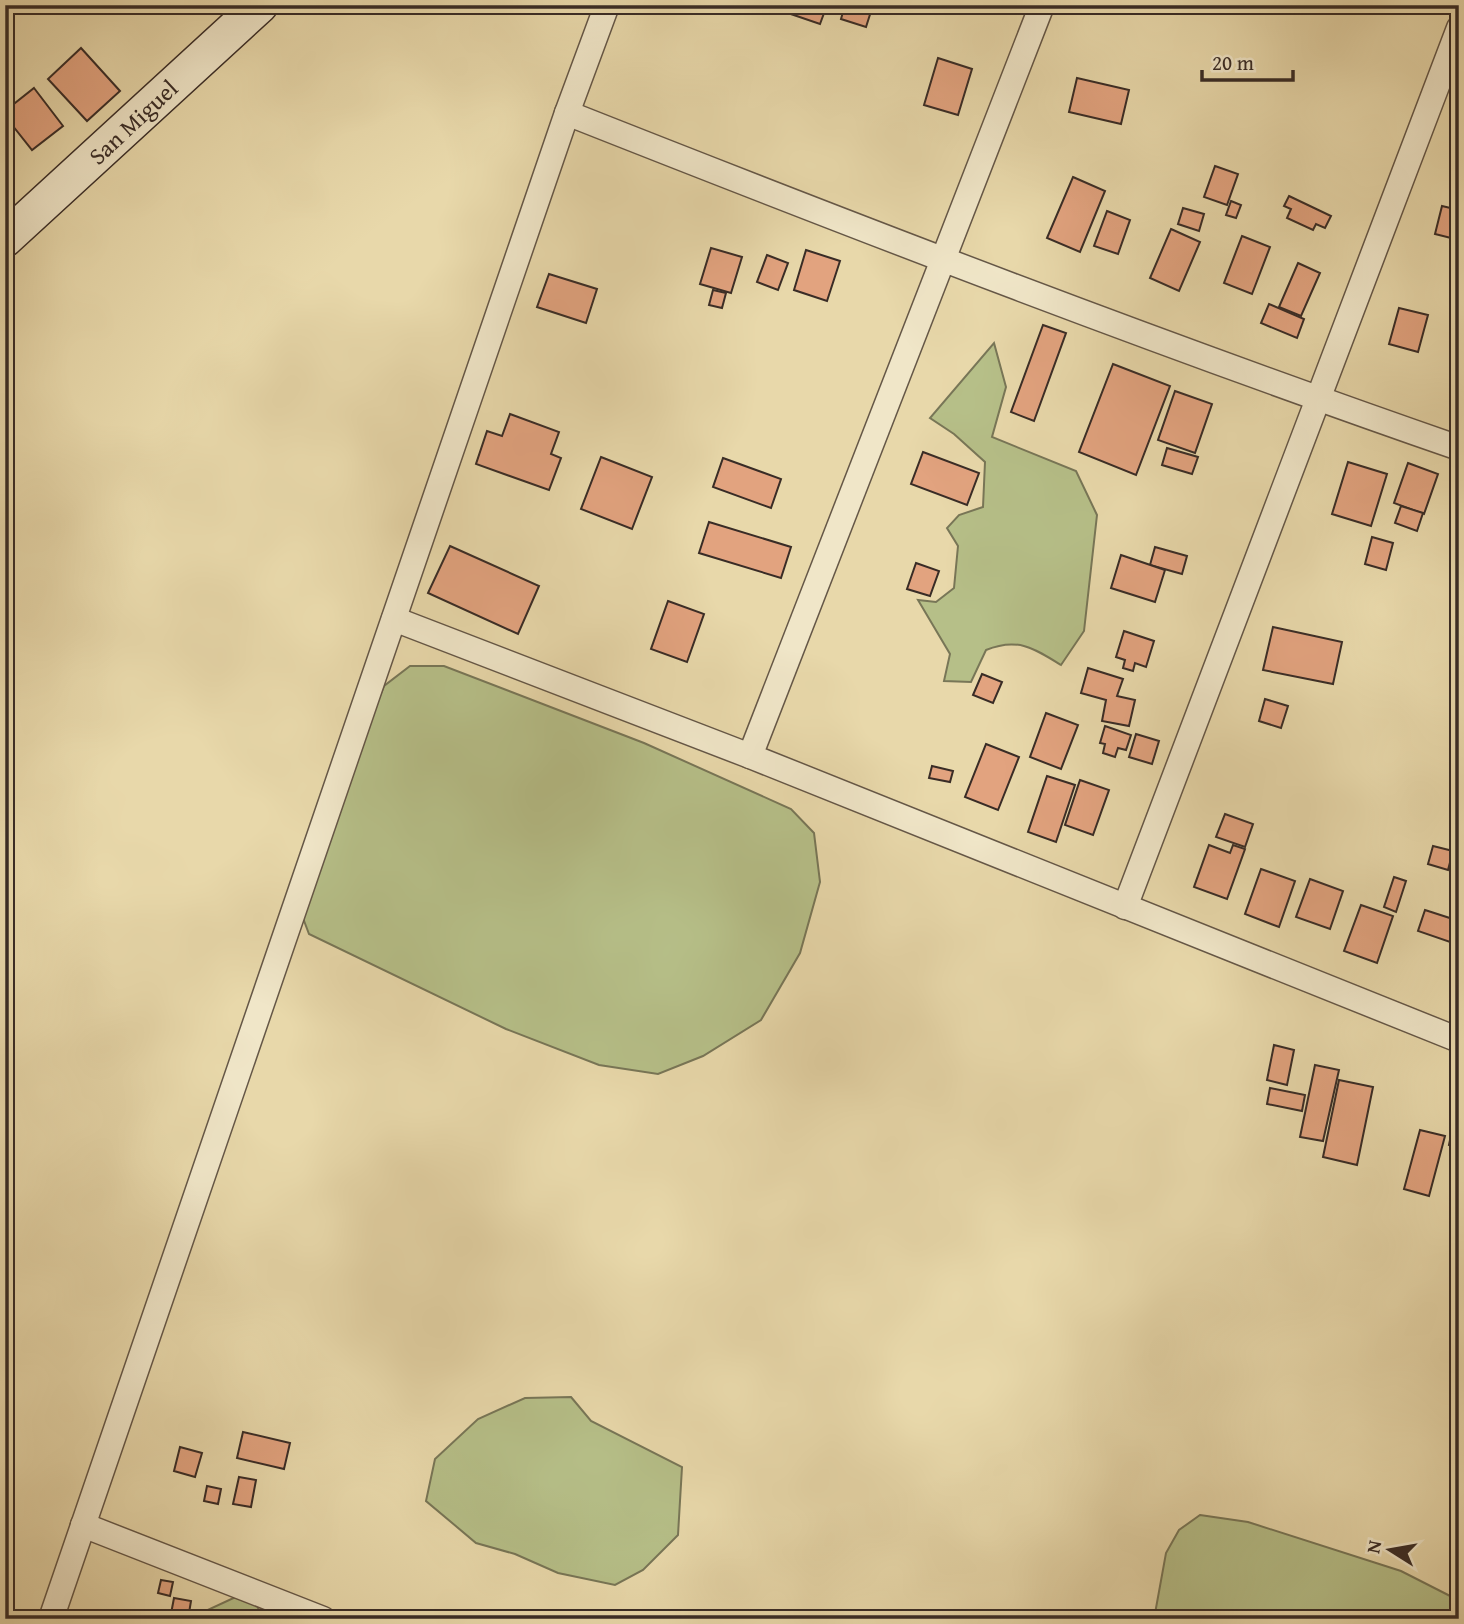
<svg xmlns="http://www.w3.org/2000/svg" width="1464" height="1624" font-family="'Gentium Book Plus',serif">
<rect width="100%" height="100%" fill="#e8d8aa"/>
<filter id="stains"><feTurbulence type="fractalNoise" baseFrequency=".00286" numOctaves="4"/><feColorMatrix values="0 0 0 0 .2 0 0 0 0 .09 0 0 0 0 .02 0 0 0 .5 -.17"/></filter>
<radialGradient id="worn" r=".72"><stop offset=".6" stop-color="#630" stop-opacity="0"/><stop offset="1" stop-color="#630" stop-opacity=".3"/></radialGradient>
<g fill="#b6bf88" stroke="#787657" stroke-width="2">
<path d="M994,343L1006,387L992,437L1076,471L1097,515L1084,631L1061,665C1034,648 1017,637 986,650L971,682L944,681L950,654L918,600L936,602L954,588L958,546L947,528L959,515L983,507L985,462L954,434L930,418Z"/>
<path d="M410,666H444L644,743L791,809L814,833L820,882L800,953L761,1020L703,1056L658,1074L599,1065L506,1029L309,934L303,918L359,745L384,686Z"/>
<path d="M571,1397L591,1421L682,1467L678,1535L643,1570L615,1585L558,1573L515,1554L476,1543L426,1501L435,1459L478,1419L525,1398Z"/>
<path d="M1200,1515L1248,1522L1401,1571L1458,1600L1459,1619H1154L1166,1553L1179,1530Z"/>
<path d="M253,1589L261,1619H195L201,1613Z"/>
</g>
<g fill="#e2a37f" stroke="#392c26" stroke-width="2">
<path d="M787,5H827L820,24L785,12Z"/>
<path d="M845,5H873L866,27L841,19Z"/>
<path d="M81,48L120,91L87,121L48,79Z"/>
<path d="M938,58L972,69L958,115L924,105Z"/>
<path d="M1077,78L1129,90L1121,124L1069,112Z"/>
<path d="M34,88L63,126L32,150L5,116V111Z"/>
<path d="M1215,166L1238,174L1227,205L1204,197Z"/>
<path d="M1073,177L1105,191L1080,252L1047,238Z"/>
<path d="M1289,196L1331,216L1325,228L1316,224L1313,230L1287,218L1291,209L1284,206Z"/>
<path d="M1231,201L1241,205L1236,218L1226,215Z"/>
<path d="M1442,206L1459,210V240L1435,234Z"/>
<path d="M1183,208L1204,214L1199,231L1178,224Z"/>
<path d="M1107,211L1130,220L1118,254L1094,246Z"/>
<path d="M1171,229L1200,242L1179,291L1150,278Z"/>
<path d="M1242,236L1270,247L1252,294L1224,283Z"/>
<path d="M711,248L742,257L731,293L700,284Z"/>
<path d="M806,250L840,261L827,301L794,290Z"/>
<path d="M767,255L788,263L778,290L757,282Z"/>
<path d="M1298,263L1320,273L1301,316L1279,307Z"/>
<path d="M549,274L597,289L586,323L537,307Z"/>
<path d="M713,290L726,293L722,308L709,305Z"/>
<path d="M1269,304L1304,319L1297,338L1261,323Z"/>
<path d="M1399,308L1428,315L1418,352L1389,344Z"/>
<path d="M1043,325L1066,333L1034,421L1011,412Z"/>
<path d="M1113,364L1170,386L1136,475L1079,452Z"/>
<path d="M1175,391L1212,404L1195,453L1158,440Z"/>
<path d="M510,414L559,432L551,454L561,458L549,490L476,464L487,431L502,436Z"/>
<path d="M1167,448L1198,457L1192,474L1162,465Z"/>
<path d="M923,452L979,473L967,505L911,484Z"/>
<path d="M601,457L652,477L632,529L581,509Z"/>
<path d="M723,458L781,479L771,508L713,487Z"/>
<path d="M1348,462L1387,474L1371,526L1332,514Z"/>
<path d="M1408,463L1438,474L1424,514L1394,503Z"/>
<path d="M1401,506L1423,513L1417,531L1395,523Z"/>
<path d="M709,522L791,547L781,578L699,553Z"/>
<path d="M1372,537L1393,543L1386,570L1365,564Z"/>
<path d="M450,546L539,586L518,634L428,593Z"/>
<path d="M1155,547L1187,556L1182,574L1150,565Z"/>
<path d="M1121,555L1165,570L1155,602L1111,588Z"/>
<path d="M916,563L939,571L930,596L907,589Z"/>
<path d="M668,601L704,614L687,662L651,649Z"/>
<path d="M1273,627L1342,642L1333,684L1263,670Z"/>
<path d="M1124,631L1154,641L1146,667L1135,663L1133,671L1123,668L1125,660L1116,657Z"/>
<path d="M1088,668L1123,679L1117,696L1135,700L1129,726L1102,721L1106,700L1081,693Z"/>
<path d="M982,674L1002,682L993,703L973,695Z"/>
<path d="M1265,699L1288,706L1281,728L1259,721Z"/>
<path d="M1046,713L1078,725L1061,769L1030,757Z"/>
<path d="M1105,726L1131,735L1126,750L1118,748L1115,757L1103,753L1105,744L1100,743Z"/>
<path d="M1136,734L1159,741L1152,764L1129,757Z"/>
<path d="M986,744L1019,757L998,810L965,797Z"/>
<path d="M932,766L953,771L950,782L929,778Z"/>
<path d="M1047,776L1075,785L1056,842L1028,832Z"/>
<path d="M1080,780L1109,790L1093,835L1065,825Z"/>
<path d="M1225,814L1253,824L1245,847L1216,837Z"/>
<path d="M1209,845L1230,853L1233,845L1245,849L1227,899L1194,887Z"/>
<path d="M1433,846L1453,851L1448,870L1428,864Z"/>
<path d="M1261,869L1295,881L1279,927L1245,914Z"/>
<path d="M1394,877L1406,881L1396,912L1384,907Z"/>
<path d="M1310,879L1343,891L1330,929L1296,917Z"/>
<path d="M1361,905L1393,916L1377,963L1344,951Z"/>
<path d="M1425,910L1459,921L1453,943L1418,931Z"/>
<path d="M1274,1045L1294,1050L1287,1085L1267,1080Z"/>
<path d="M1315,1065L1339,1070L1323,1141L1300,1137Z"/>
<path d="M1339,1080L1373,1087L1357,1165L1323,1157Z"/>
<path d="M1270,1088L1305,1095L1302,1111L1267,1104Z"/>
<path d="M1459,1096V1147L1449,1145Z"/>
<path d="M1420,1130L1445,1136L1429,1196L1404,1189Z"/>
<path d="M243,1432L290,1443L284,1469L237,1458Z"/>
<path d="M180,1447L202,1453L195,1477L174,1471Z"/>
<path d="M239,1477L256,1480L251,1507L233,1504Z"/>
<path d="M207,1486L221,1489L218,1504L204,1501Z"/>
<path d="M161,1580L173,1582L170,1596L158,1593Z"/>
<path d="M174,1598L191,1601L188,1619H170Z"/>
</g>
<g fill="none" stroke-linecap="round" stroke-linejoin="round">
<defs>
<g id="street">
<path d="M567,113C863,230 1159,344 1459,448"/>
<path d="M394,619L750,756L1459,1040"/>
<path d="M750,756L1042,5"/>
<path d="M1125,907L1459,28"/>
<path d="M83,1525L323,1619"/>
<path d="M51,1619L567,113L607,5"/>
</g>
<path id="secondary" d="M5,239L260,5"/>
</defs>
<use href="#street" stroke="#655747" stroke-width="27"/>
<use href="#secondary" stroke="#392c26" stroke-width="38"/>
<use href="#street" stroke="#f0e6c8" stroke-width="24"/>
<use href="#secondary" stroke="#f0e6c8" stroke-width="35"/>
</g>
<g text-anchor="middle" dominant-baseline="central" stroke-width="5" stroke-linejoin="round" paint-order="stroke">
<g font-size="24" fill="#392c26" stroke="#f0e6c8">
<text transform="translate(133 122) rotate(-43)">San Miguel</text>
</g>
</g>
<rect width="1464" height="1624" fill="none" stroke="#e8d8aa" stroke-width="28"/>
<rect x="7" y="7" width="1450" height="1610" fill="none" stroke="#392c26" stroke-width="3.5"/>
<rect x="14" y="14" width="1436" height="1596" fill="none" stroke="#392c26" stroke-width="2"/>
<g transform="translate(1390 1550) rotate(281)" stroke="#f0e6c8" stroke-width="5" paint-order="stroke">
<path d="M0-5L12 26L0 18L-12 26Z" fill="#392c26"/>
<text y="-10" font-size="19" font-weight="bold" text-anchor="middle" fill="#392c26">N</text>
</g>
<path d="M1202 70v10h91v-10" fill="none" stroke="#392c26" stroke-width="3.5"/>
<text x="1212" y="70" font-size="21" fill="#392c26" stroke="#f0e6c8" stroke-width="5" paint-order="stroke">20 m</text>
<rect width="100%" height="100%" filter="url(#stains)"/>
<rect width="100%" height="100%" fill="url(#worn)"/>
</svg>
